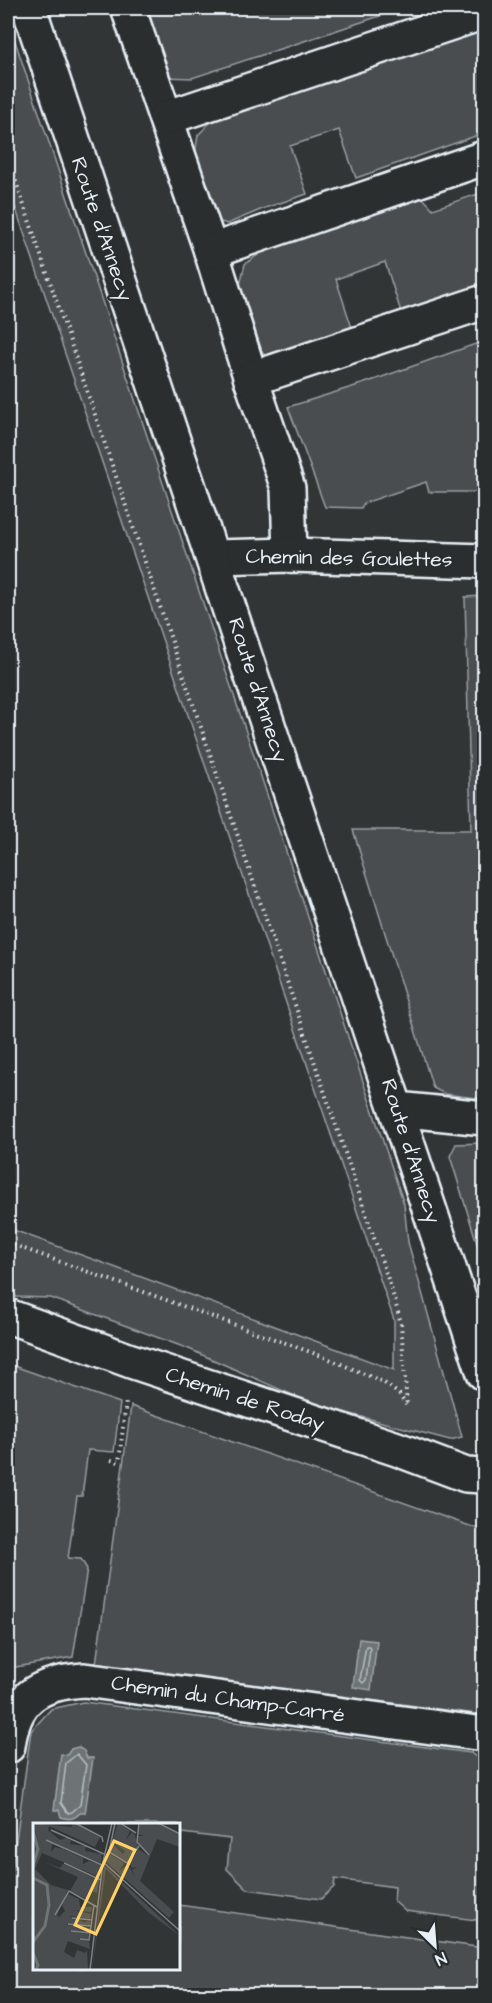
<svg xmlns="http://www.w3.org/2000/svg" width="492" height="2003" font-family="'Architects Daughter',sans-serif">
<rect width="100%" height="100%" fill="#323536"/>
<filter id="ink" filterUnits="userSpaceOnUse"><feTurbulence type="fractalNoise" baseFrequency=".0167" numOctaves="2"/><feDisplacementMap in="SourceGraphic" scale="12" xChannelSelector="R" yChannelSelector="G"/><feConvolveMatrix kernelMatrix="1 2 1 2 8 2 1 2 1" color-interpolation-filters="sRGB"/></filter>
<g filter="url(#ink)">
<g fill="#494d4f" stroke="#989fa4" stroke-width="1.5">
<path d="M144,8H404L192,78L166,77Z"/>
<path d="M8,20L404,1204L408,1242L462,1437L450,1440L313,1404L189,1349L51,1298L17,1297L8,1293V1228L394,1370V1320L8,186Z"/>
<path d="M484,28V133L356,178L339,130L290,146L307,194L265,208L227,224L212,219L194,161L198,135L218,115Z"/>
<path d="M484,192V284L401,312L385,262L336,279L352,328L276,358L263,354L240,285L245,264L265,250L423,198L433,209Z"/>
<path d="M484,341V492H429L426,482L364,503L361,508L325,507L288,407L365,383Z"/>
<path d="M484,596V1099L445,1094L433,1088L353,830H471L465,597Z"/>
<path d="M484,1143V1266L450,1156L456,1144Z"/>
<path d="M8,1364L120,1403L114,1452L88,1450L82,1496H77L68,1558L81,1559L87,1569L73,1657L16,1667L8,1661Z"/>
<path d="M131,1406L484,1531V1715L96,1664Z"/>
<path d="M83,1702L471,1753L484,1764V1921L405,1911L394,1901L395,1887L335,1879L334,1887L321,1899L247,1889L227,1869L230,1839L182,1833L179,1859L178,1824H34V1968H178L179,1905L484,1948V1995L8,1996V1898L31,1731L51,1709Z"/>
</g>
<g fill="#6e7376" stroke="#9fa5aa" stroke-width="1.5">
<path d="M359,1639L377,1641L371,1690L353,1687Z"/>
<path d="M78,1747L84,1751L87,1758H93L85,1813H80C74,1819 69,1820 61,1817L59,1810H54L61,1754L67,1755L71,1749Z"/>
</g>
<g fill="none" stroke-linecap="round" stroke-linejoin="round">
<g stroke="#b7bfc4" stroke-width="1.5">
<path d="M366,1646H369L370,1649L366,1680L363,1683L360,1680Z"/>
<path d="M77,1754L86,1765L80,1805L72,1812L68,1813L61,1803L66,1763Z"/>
</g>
<defs>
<g id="minor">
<path d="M128,8L211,251L251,379L288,488L290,555"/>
<path d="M166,118L484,12"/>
<path d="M211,251L484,158"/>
<path d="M251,379L484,302"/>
<path d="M214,557L290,555L484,561"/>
<path d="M397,1109L484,1118"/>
<path d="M8,1316L131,1361L397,1449L466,1475L484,1476"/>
<path d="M8,1746C14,1698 37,1683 84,1680L484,1734"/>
</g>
<path id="major" d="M29,8L484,1373"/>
</defs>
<use href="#minor" stroke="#e8f1f8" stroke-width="38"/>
<use href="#major" stroke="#e8f1f8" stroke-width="38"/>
<g stroke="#e8f1f8" stroke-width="4" stroke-dasharray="1.5 4.5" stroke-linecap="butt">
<path d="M8,158L391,1288L401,1323L407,1406"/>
<path d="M8,1243L327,1358L383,1382L399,1394L406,1405"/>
<path d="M111,1460L119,1462L126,1401"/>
</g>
<use href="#minor" stroke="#2a2d2e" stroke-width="33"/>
<use href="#major" stroke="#2a2d2e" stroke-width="33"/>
</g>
</g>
<g text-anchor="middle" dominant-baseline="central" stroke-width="5" stroke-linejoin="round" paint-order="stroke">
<g font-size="21" fill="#e8f1f8" stroke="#2a2d2e">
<text transform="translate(102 229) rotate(71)">Route d'Annecy</text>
<text transform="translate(349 558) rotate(1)">Chemin des Goulettes</text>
<text transform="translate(258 690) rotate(72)">Route d'Annecy</text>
<text transform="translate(411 1151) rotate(72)">Route d'Annecy</text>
<text transform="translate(245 1399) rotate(18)">Chemin de Roday</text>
<text transform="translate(228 1699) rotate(8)">Chemin du Champ-Carré</text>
</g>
</g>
<g transform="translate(33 1823)">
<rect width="147" height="147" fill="#323536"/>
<path d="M0,0L38,4L41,0L67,14L62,24L16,3L15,7L27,17L33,15L38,17L37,21L53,23L52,28L69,31L68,40L19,21L18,29L22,24L30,26L50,35V41L56,38L68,42L66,54L9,30L2,46L18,62L35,67L24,92L26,94L32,88L29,82L35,71L46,76L47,84H59L58,89L39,87L58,91L57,96L36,93L51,99L57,98V102L31,101L57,105L56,109L35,108L56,111L55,116H45L56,118L57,126L35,118L31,129L41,135L44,127L52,130L54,127L55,147H0ZM85,0L97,8L93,17L99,9L102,12L105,24L94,39L77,29L79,20L90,31L92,28L79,19ZM107,0H123L147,12V24L124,16L107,58L141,89L136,95L72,38L74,29L91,40L86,48L95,41L102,55L99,47L104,44L99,45L96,40L105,26L116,33L106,21L104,13H111L105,11ZM11,39L27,45L30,41L66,57L64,70L59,68L55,77L37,68L45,54ZM71,42L147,113L115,89L73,46L59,147Z" fill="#494d4f"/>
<path fill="none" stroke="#6e7376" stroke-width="3" d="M0,9L5,26L0,43M0,55L14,62L16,82L12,103L0,119M0,130L5,142L3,147"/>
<path fill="none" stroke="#7b8084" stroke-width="1.5" d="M42,0L69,14L70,19M82,0L76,29L94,40L106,23M87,0L103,10M106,0L104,19L116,32M125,0L147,11M18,7L71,31M13,17L69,42M70,39L147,108M31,40L68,57M22,92L36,68L64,84M39,95L59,97M35,101L58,103M38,108L57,110M47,116L56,117L61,82M57,147L70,39L79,0"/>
<path fill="#ffd166" fill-opacity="0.15" stroke="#ffd166" stroke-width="3" d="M81,18L102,27L63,111L42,102Z"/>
<rect width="147" height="147" fill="none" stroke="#e8f1f8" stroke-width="3"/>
</g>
<rect width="492" height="2003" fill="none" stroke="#2a2d2e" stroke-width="30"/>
<rect x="15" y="15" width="462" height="1973" fill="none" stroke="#e8f1f8" stroke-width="2" filter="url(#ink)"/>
<g transform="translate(435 1946) rotate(155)" stroke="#2a2d2e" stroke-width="4.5" paint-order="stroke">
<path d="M0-4.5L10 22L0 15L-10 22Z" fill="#e8f1f8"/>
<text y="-9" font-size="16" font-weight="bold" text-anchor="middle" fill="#e8f1f8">N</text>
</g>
</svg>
